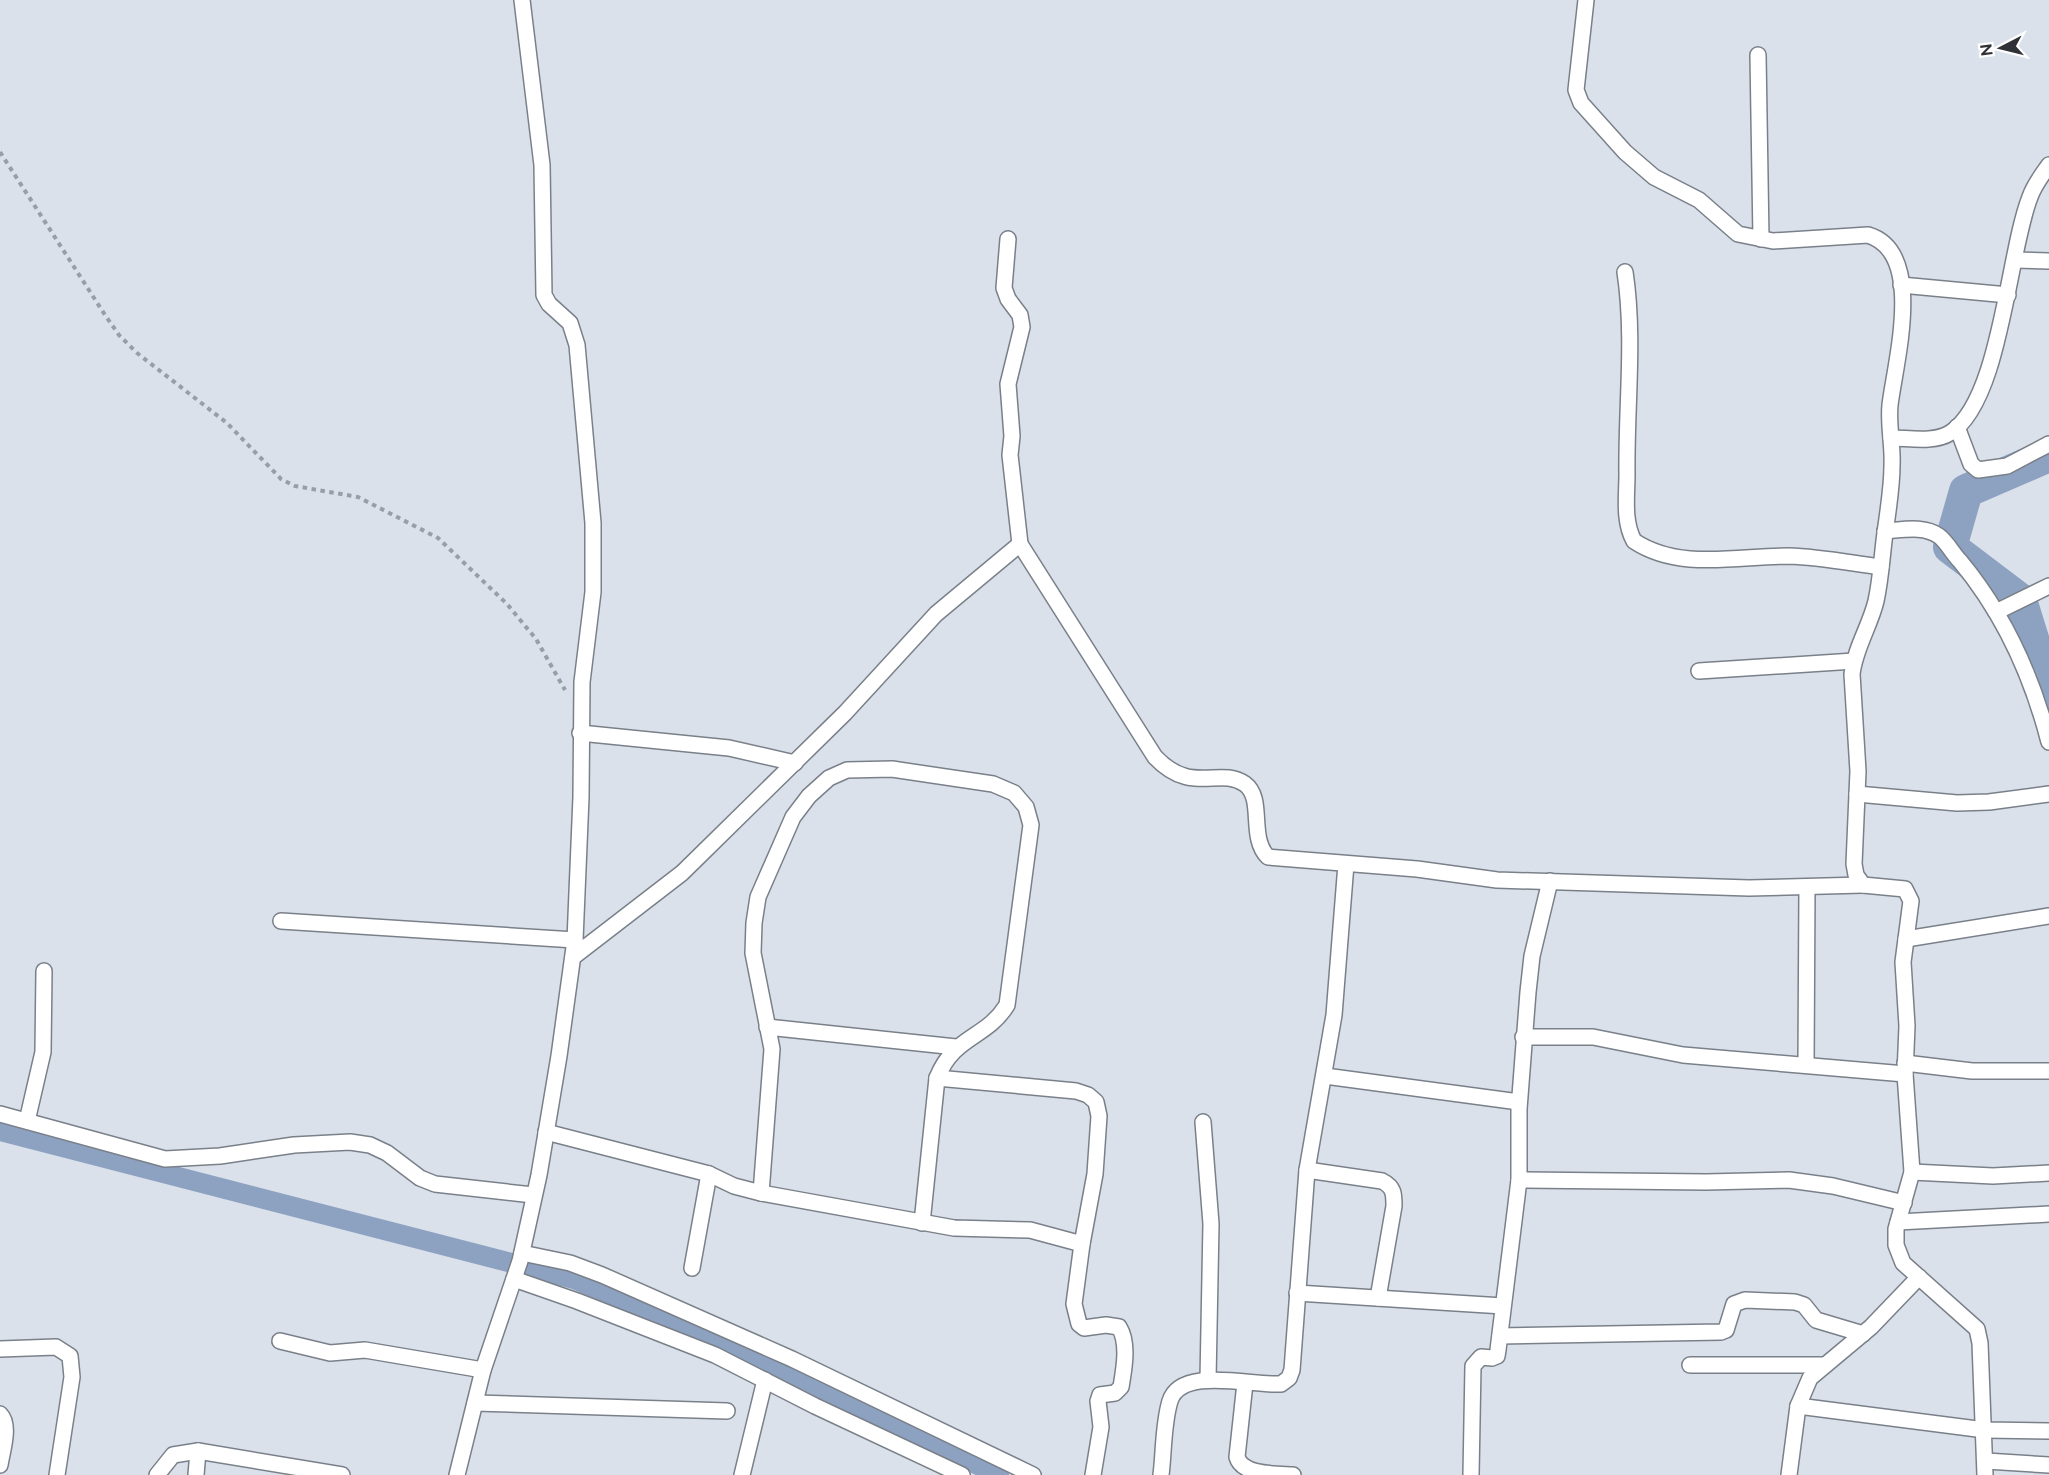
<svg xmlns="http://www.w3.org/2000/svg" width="2049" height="1475" font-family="Raleway,sans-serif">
<rect width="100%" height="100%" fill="#dae1eb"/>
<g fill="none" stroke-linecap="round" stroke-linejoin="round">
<path stroke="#8da1c1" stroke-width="20" d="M0,1131L574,1279L698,1332L999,1475"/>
<path stroke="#8da1c1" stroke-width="34" d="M2049,455L1966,491L1950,547L2020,600L2049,693"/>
<defs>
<g id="minor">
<path d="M1586,0L1576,90L1581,103L1625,152L1654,177L1699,200L1738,234L1773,241L1868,235C1926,252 1895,363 1890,405C1888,425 1893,445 1892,465C1892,488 1888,510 1885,533C1882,555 1881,578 1876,601C1870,626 1855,648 1852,674L1858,771L1854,864L1856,875L1863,885L1905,889L1911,901L1903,962L1907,1026L1905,1074L1912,1172L1896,1229V1245L1903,1263L1977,1329L1980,1343L1985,1475"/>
<path d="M1758,55L1761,239"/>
<path d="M2015,260L2049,261"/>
<path d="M1625,272C1635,338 1626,407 1627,474C1627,496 1623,521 1634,541C1679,571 1738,556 1789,556C1820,557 1850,563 1881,567"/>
<path d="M1901,285L2008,295"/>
<path d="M1957,427L1971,464L1978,470L2007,466L2049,444"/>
<path d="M1891,438C1909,438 1934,443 1950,433C2001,401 2008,252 2030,197C2034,185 2042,175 2049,165"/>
<path d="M1885,531C1902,530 1924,525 1939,536C1947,542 1953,554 1960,561C2004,614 2032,676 2049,742"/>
<path d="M1020,544L1155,757C1192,796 1219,766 1245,784C1265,799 1248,837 1268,857L1417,869L1497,880L1749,888L1863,885"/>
<path d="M1996,612L2049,586"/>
<path d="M1699,671L1854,661"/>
<path d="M580,733L729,748L795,763"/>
<path d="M1857,794L1957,803L1989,802L2049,794"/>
<path d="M281,921L575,940"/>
<path d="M1906,939L2049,916"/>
<path d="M573,957L682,873L845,713L936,614L1020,544L1010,455L1012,436L1008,384L1022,327L1020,315L1008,299L1004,288L1008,239"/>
<path d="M767,1027L956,1047"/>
<path d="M1523,1037H1593L1683,1055L1905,1074"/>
<path d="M1905,1063L1972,1071H2049"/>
<path d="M1806,1065L1807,887"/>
<path d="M1325,1076L1519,1102"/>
<path d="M937,1078L1076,1091L1088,1095L1096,1102L1099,1116L1095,1174L1082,1244L1074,1304L1079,1324L1084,1328L1106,1325L1119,1327C1129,1343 1124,1369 1121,1387L1115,1393L1100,1395L1098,1401L1101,1427L1093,1475"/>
<path d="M0,1114L165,1159L220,1156L294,1145L350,1142L370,1145L387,1153L420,1178L435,1184L533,1195"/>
<path d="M27,1121L43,1052L44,971"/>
<path d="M1203,1122L1211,1224L1208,1380"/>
<path d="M546,1132L709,1174L734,1186L761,1193L954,1228L1030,1230L1082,1244"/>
<path d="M1307,1170L1382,1181C1394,1187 1394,1194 1394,1206L1378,1298"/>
<path d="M1912,1172L1993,1176L2049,1173"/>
<path d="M1519,1180L1706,1182L1789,1180L1833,1186L1904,1203"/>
<path d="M761,1193L772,1049L753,953L754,923L758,897L793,817L809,796L829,778L847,770L892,769L993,784L1014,793L1026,807L1031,825L1007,1005C986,1039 954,1035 937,1078L922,1223"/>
<path d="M1898,1222L2049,1214"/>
<path d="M522,1253L570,1263L602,1275L792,1359L1033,1475"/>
<path d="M692,1268L709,1174"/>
<path d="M514,1279L577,1301L715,1355L815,1406L962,1475"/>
<path d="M1297,1293L1503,1306"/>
<path d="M1500,1336L1721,1332L1726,1330L1734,1304L1745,1300L1795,1302L1804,1305L1816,1320L1863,1334"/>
<path d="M280,1341L330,1353L365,1350L483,1370"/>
<path d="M0,1349L56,1347L70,1356L72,1377L57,1475"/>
<path d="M1690,1365H1822"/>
<path d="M1245,1383L1237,1457C1242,1475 1274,1474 1293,1475"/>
<path d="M475,1403L727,1411"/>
<path d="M1798,1406L1985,1430L2049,1431"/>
<path d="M0,1414C11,1425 2,1451 0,1465"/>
<path d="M1986,1461L2049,1465"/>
<path d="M157,1475L173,1455L198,1451L342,1475"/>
<path d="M196,1475L198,1451"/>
<path d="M457,1475L483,1370L520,1261L539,1175L559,1056L575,940L581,797L582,682L593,592V523L577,345L570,323L549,304L544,295L542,165L522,0"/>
<path d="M742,1475L765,1380"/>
<path d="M1161,1475C1164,1451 1163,1424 1170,1401C1181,1366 1252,1386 1281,1384L1289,1378L1292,1370L1307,1170L1334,1015L1346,864"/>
<path d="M1471,1475L1473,1366L1481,1357L1492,1358L1497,1356L1498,1350L1519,1180V1109L1528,992L1532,956L1550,881"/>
<path d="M1789,1475L1798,1406L1810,1378L1871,1327L1919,1277"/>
</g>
</defs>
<use href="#minor" stroke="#7a8089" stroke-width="18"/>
<path stroke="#989ea5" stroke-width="4" stroke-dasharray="4.5 4.5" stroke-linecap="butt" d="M0,152L105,315L119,335L137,353L227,423L281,479L295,486L358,497L438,538L507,604L536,639L565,690"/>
<use href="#minor" stroke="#fff" stroke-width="15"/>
</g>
<g transform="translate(2001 48) rotate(263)" stroke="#ffffff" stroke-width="4.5" paint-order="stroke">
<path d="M0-4.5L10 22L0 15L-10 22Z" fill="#2e3135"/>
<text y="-9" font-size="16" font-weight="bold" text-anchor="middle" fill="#2e3135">N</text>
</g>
</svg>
